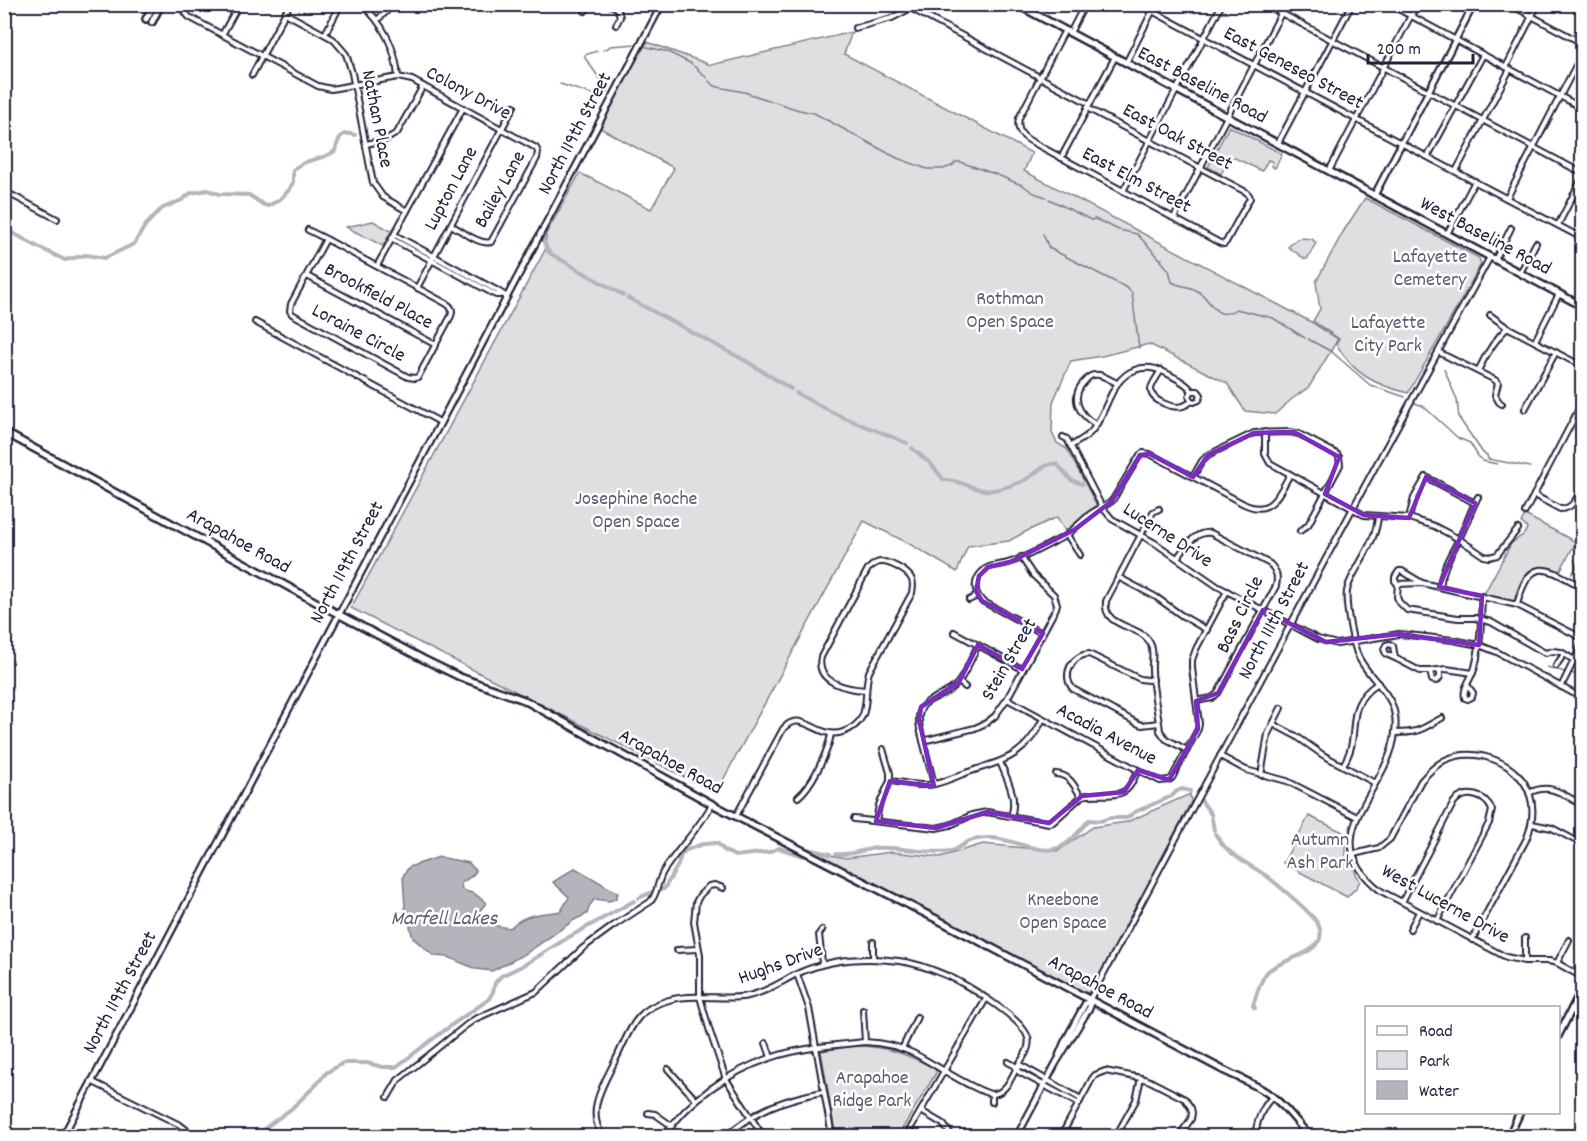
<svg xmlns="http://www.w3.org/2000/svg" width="1587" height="1141" font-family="Dekko,sans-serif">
<rect width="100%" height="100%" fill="#fff"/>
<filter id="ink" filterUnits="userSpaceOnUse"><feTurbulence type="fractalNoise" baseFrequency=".0167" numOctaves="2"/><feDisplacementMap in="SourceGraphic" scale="12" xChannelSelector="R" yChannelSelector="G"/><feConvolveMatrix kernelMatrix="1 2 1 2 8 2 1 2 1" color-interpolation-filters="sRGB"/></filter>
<g filter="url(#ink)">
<g fill="#dfdfe2" stroke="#80808e" stroke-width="1.5">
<path d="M852,32L844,54L1032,153L1024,171L1313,323L1338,339L1309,387L1292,399L1275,414L1245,411L1227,383L1149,344L1102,356L1071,361L1053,402L1052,433L1057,443L1067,449L1096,504L1095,507L1065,531L1057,517L1023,533L1009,541L968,546L957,572L908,543L864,521L716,793L351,608L545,250L546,234L580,173L651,209L674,168L600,128L633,64L647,42L711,65Z"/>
<path d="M1229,126L1282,154L1275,168L1271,166L1273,162L1268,160L1262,171L1235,158L1229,159L1221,174L1208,167Z"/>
<path d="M1365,198L1479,258L1481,264L1451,318L1408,393C1373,384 1355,375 1336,344L1339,339L1313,321L1320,309L1316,282L1343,232Z"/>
<path d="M373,221L391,231L383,246L346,227Z"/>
<path d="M1301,238L1312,239L1316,243L1307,259H1305L1288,247L1297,239Z"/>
<path d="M1525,515L1576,542L1560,571C1533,560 1521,573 1515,599L1513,601L1484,594L1511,544C1517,537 1525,537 1527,528L1521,522Z"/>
<path d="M1190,794L1191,802L1092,991L1085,993L814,852L846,858L891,852L940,857L983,844L1058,851L1093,827L1127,822Z"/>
<path d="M1309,816L1345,833L1346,856L1360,881L1356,888L1347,897L1283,863Z"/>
<path d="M854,1046C887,1046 906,1054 936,1069V1073L898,1136H875L835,1132L821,1051Z"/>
</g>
<path fill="#b4b4bc" stroke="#7a7a88" stroke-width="1.5" d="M439,857L469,863L476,871L472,876L461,883L462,890L475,894L486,903L477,914L497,926L510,928C526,912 541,915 561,911L569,897L553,882L575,868L618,893L616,899L608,901L595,899L590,905L587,914L576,919L525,954L492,971L476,969L448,957L434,956L413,938L405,908L403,876L409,867Z"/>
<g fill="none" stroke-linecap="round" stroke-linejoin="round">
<g stroke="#7a7a88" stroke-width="1.5">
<path d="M643,46L668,52L692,64"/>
<path d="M603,50L608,48L610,46L637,44"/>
<path d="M694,66L707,78"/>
<path d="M709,81L713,85L718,87L744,92L799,110L814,113L897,158L927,169H943L952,166L956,162H960L995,174L1024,186L1034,193L1046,197"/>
<path d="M560,84L591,94H605L607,92L605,86L585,58V55L597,51"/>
<path d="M1049,199L1091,220L1095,219L1119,230L1137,234L1160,259H1162L1161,261L1169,270L1172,282C1181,287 1191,286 1199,292C1212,300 1215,323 1236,309L1273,318L1305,338"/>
<path d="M1043,234L1049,248L1127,288L1132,293L1139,348"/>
<path d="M1308,339L1332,352L1370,385L1405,397"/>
<path d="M1444,369L1457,400L1459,418L1483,453L1487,455L1488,459L1530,467"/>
<path d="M1415,403L1423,406L1458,438L1470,443L1478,456L1483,461L1497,464"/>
<path d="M1572,574L1577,567L1574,560"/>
<path d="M1547,667L1565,672"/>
<path d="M1570,673L1582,676"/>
<path d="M1558,1018L1560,1015"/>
<path d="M1521,1131L1524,1136"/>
</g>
<g stroke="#b4b4bc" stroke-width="4">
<path d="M4,228L38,247L65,260L86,255L105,258L134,244L145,226L158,212L163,208L182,200L191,193L208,190L219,194L249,195L264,205L268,206L279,200L290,189L293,182V170C305,158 322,161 335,151C339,141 338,130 355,135"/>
<path d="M542,236L547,250L551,254L623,295"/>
<path d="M628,298L746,361L791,389"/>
<path d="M796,393L840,416L907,443"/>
<path d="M912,448L931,464L944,480C961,479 976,493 994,490C1004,488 1016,484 1025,480C1035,475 1044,462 1057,464L1071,480L1082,484"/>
<path d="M1201,800L1211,814L1214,830"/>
<path d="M1215,834C1218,837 1220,842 1223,845C1235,859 1253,866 1268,877C1279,886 1312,913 1318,924C1320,928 1321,934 1320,938C1316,955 1279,960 1267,972C1260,981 1256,995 1253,1006L1255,1008"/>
<path d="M808,849L830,854"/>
<path d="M836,854C850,856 864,849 877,848C902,846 926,855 951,851C957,850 962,845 967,842C974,839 983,838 990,838C1010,838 1036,853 1054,849C1068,847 1079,831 1089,820L1101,821L1109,818H1127L1135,812L1172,796L1177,791L1182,789L1190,791"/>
<path d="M660,890L664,889L678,865L681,855L686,850L703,844L717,843L725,851L735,856L769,852L779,848L803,856L805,855"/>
<path d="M639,898L652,892"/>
<path d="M254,1136L291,1109L317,1084L326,1073L343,1063H367L383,1067H396L453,1024L488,1000L493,992L495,983L501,976L524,965L569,937L634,901"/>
</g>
<defs>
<g id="minor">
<path d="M186,4L185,12L189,17L318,86L331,89L398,77L412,80L536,148L538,152L537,158L491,242C479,245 462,231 451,225"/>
<path d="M361,4C383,22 396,49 398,77"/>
<path d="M606,4L614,6"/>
<path d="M1139,4L1378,131L1582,238"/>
<path d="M1264,4L1582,173"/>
<path d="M1389,4L1582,108"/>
<path d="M1509,4L1582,43"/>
<path d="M614,6L618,10L620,17L616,25"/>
<path d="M912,9L1090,104"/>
<path d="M585,11L589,4"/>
<path d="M285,13L333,39L346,54L352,73L373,183L383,197L407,211"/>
<path d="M377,20L386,12L392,4"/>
<path d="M855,28L892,18L919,4"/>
<path d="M1065,30L1019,118C1016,132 1023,137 1034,143L1220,243L1224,244L1226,242L1250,198L1249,195L1246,192L1087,108"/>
<path d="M1070,33L1085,4"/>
<path d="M325,34L341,4"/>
<path d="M222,35L239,4"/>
<path d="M1126,63L1156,4"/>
<path d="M1506,67L1538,4"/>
<path d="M252,75L290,4"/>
<path d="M1278,143L1352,4"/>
<path d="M366,144L385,140L397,133L423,86"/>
<path d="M1428,156L1483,55"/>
<path d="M1061,158L1115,57"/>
<path d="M1329,171L1417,4"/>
<path d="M1456,171L1510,69"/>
<path d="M4,191L57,219"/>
<path d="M1123,191L1222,4"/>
<path d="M1507,198L1582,54"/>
<path d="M1174,218L1286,4"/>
<path d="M1558,225L1582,178"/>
<path d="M308,230L326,239C366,261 407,282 447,304C452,307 453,311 451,316L418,377L415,378L408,377L292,314L290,311L291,304L326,239"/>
<path d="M1447,234L1475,181"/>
<path d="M395,235L498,291L507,297"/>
<path d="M392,239L496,295H501"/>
<path d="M1495,260L1511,228"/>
<path d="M377,266L463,108"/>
<path d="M1520,273L1536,243"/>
<path d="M307,276L436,345"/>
<path d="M417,288L514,106"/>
<path d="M1490,315L1505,326L1582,366"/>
<path d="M255,322L440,422"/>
<path d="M1535,341L1559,294"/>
<path d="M1438,352L1495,380L1498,383L1495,395L1499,402L1502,404"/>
<path d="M1161,370C1158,376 1152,383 1151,389C1150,401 1174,409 1183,406C1187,405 1189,403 1192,401L1194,402L1199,400L1201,395L1198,391H1192L1189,396L1192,401"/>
<path d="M1478,371C1486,354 1494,340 1508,327"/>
<path d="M1525,409L1556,352"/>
<path d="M1095,424C1078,414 1069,396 1086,380C1089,376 1093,374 1099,375C1105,376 1111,381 1117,383"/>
<path d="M1265,432V454L1270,463L1364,515L1409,518L1434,526L1459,539L1484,556L1489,557L1497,555L1518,529"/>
<path d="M1063,437L1067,439L1102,507L1112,519L1155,543L1217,586L1318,639L1337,644L1399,634L1453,640L1479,645L1497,652L1582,698"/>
<path d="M1071,446C1077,442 1085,438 1090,433C1108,415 1108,380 1135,370C1145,366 1156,368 1166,373C1175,378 1186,382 1192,391"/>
<path d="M1193,477L1202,461L1208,455L1254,433L1290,432L1299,434L1337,454L1339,457L1340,465L1308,525L1300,531"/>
<path d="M1534,495L1560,509C1573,509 1577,498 1582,488"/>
<path d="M1159,509L1153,512L1106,601C1102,629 1141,624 1150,643C1155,651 1151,662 1152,670C1152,690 1158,711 1160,731L1166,739L1187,750"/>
<path d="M1525,512L1582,403"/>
<path d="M1378,516C1377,536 1365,553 1356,570C1352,577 1348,584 1347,591C1345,605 1353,646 1359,658C1374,686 1400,695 1395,733C1389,792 1310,836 1381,891L1506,957L1525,961H1549L1557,963L1582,977"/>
<path d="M1409,518L1414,498L1426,477L1475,503"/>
<path d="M1067,535L1080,555"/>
<path d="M1177,558C1186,547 1194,531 1211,533L1270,564C1277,571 1278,577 1276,586L1218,693L1212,698L1196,701"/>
<path d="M1118,577L1156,597L1181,615L1207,630"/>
<path d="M1422,583L1402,571H1399L1395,577V581L1398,584L1422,583L1517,605L1582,638"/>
<path d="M1398,584L1397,597L1399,602L1407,610L1458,618H1475L1491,622L1545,653L1553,651L1561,652L1574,660"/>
<path d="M1440,587C1442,564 1456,548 1464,528C1469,518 1472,507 1478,497"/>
<path d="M969,600L977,596"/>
<path d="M1517,605C1530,554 1547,568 1582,587"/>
<path d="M954,632L1022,669"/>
<path d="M1042,633L982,601C973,592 974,580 982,572C988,565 995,566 1004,564C1021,561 1051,543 1067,535L1090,514L1112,501L1140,455L1143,453L1150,454L1244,504C1271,517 1279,494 1290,474"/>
<path d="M1395,658L1386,654L1384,649L1386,645L1390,644L1393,646L1395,658L1420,671H1430L1446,669L1473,673"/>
<path d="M1556,666L1564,654"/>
<path d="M1430,671L1432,680L1437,681L1440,677V670"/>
<path d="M1153,679L1148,680L1140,679L1089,654C1072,655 1061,675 1073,689L1139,724L1142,725L1159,723"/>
<path d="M959,682L965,687"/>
<path d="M1467,685L1473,693L1472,697L1468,699L1465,698C1462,688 1472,678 1475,667C1481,644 1481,620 1482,596"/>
<path d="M1561,687L1582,644"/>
<path d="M1007,699L1138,770L1160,781L1169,780L1172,778L1198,729L1199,724L1192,668V660L1196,649L1227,591"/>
<path d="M1273,724L1296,736L1323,755L1375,783"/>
<path d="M1395,733C1421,733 1421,729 1442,718"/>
<path d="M923,741L975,728L986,723L995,716L1007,699L1056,608L1057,604L1054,595L1033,575L1021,557"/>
<path d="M1220,756L1246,770L1287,781L1357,817"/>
<path d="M1000,762C1007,779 1018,798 1011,816"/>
<path d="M1343,765C1364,733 1340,708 1378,683"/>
<path d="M1056,774C1070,775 1074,785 1081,797"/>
<path d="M1261,775L1268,734L1281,708"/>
<path d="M890,781C902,782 916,786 927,785C939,785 952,778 963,774C1002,760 1023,760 1043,719"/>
<path d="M934,784L920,729C913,693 942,703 958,683C966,672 972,657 978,645"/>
<path d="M1529,793C1551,782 1564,795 1582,805"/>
<path d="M798,797C812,786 828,752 831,734"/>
<path d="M736,816L783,729C801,707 819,741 843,732C874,721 862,696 869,672L912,593C913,588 914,582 911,578C907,571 889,561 881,562C875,562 872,566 868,569L821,657C815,683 847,689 866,690"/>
<path d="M854,819L936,828L950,825L972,815L987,812L1049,823L1053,822L1082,796C1097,792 1119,800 1129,787C1133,782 1135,775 1138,770"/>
<path d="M876,821L879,805L890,781V773L883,749"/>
<path d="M1532,824L1552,828L1582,844"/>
<path d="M1354,854L1379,848L1390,839L1421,781C1428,773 1435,765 1445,760C1475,745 1520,763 1530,795C1535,811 1532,826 1526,840L1472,940"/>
<path d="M723,888L715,885L709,886L700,895L696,902L694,922L700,955V997L710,1032L726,1079L763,1136"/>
<path d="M1402,902L1454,802C1466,789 1486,795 1492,810L1489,823L1437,921"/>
<path d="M1410,929L1419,912"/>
<path d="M822,930L819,934L822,963"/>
<path d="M873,942V959"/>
<path d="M677,950L698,949"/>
<path d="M1525,961V938"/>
<path d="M1557,963L1569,940"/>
<path d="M797,974L809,1008L832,1136"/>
<path d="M1090,999L1368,480L1490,257"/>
<path d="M863,1010L865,1042"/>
<path d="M766,1043L771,1057"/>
<path d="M902,1049L917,1017"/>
<path d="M1008,1062L1017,1067L1019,1072L1079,1104"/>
<path d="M1018,1067L1022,1066L1081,1099"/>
<path d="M668,1069L696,1100"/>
<path d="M91,1081L180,1125L195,1136"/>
<path d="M388,1097L398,1080L465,1026L475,1019L536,992L583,948L613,926L650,902C658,894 657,882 663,872C678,848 699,829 712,804"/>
<path d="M992,1102V1094"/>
<path d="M921,1111L943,1124L952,1136"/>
<path d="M648,1113L655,1114L672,1126"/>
<path d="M67,1129L81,1136"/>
<path d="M591,1136L600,1133"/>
<path d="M603,1136C584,1111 606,1080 617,1057C624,1043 629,1028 639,1017C654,1000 681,996 702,997C717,997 733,999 748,996C768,992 783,980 801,972C831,959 867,957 899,961C914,963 929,968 943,974C963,982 1023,1018 1028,1038C1031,1049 1022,1059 1017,1067C1012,1077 1006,1092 994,1094C982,1096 928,1060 913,1053C898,1046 882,1043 865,1042C835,1045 798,1048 770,1058C728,1072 689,1100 664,1136"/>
<path d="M726,1136C757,1109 784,1099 823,1092"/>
<path d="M843,1136H859"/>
<path d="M906,1136L986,999"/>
<path d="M1061,1136L1092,1079L1095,1075L1105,1071L1141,1078L1150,1081L1185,1099L1191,1108L1192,1113L1191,1119L1179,1136"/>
<path d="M1116,1136L1136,1100L1141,1078"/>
<path d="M1255,1136C1257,1121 1261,1109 1272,1097"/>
</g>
<g id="tertiary">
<path d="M1374,196L1474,4"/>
<path d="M1059,1055L1064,1043L1085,1004L1090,1000"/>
<path d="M63,1136L662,4"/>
<path d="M1017,1136L1056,1063L1090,1007V1000"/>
</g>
<g id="secondary">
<path d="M146,19L154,4"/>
<path d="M152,22L161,4"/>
<path d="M4,432L338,614L423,659L460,677L524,700L712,804L979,941L1223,1070C1237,1077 1252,1083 1266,1092C1283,1103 1296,1121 1309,1136"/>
</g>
<g id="primary">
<path d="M1016,4L1582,306"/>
<path d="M1558,1036L1582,989"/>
<path d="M1509,1136L1520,1112"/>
</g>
</defs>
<use href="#minor" stroke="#22223b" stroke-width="8"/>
<use href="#tertiary" stroke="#22223b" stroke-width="9"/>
<use href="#secondary" stroke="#22223b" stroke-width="10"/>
<use href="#primary" stroke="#22223b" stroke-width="10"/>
<use href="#minor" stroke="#fff" stroke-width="4"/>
<use href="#tertiary" stroke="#fff" stroke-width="4.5"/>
<use href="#secondary" stroke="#fff" stroke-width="5"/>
<use href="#primary" stroke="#fff" stroke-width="5"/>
</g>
</g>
<path fill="none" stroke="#7b2cbf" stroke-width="4.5" stroke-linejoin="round" d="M1294,432L1339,457L1325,494L1364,515L1409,518L1426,477L1475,503L1439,587L1482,596L1479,645L1399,634L1326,642L1263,610L1218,693L1196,701L1198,729L1169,780L1138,770L1124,792L1082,796L1049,823L987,812L936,828L876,821L890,781L934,786L919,720L921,707L959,682L978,645L1022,669L1043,633L982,601L976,591L979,576L988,567L1010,562L1074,530L1112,501L1140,455L1150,454L1193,477L1208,455L1254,433Z"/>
<g text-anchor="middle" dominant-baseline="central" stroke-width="5" stroke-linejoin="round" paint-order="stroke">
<g font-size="20" fill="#22223b" stroke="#fff">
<text transform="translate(1293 69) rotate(28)">East Geneseo Street</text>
<text transform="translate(1202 86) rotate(28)">East Baseline Road</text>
<text transform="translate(468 94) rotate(28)">Colony Drive</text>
<text transform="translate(376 119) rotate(79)">Nathan Place</text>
<text transform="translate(576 134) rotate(-62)">North 119th Street</text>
<text transform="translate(1177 138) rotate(28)">East Oak Street</text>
<text transform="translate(1136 181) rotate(28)">East Elm Street</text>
<text transform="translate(452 189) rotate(-62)">Lupton Lane</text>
<text transform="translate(501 190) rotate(-61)">Bailey Lane</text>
<text transform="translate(1485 237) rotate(28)">West Baseline Road</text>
<text transform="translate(378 297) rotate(28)">Brookfield Place</text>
<text transform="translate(358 334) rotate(28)">Loraine Circle</text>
<text transform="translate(1167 536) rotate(33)">Lucerne Drive</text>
<text transform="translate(238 542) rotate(29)">Arapahoe Road</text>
<text transform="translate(348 563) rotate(-62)">North 119th Street</text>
<text transform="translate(1241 615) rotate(-64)">Bass Circle</text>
<text transform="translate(1275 621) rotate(-62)">North 111th Street</text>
<text transform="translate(1010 660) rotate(-60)">Stein Street</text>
<text transform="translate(1106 735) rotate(28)">Acadia Avenue</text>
<text transform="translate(670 763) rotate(29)">Arapahoe Road</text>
<text transform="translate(1445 905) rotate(29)">West Lucerne Drive</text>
<text transform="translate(781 965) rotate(-20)">Hughs Drive</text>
<text transform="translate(1100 988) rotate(28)">Arapahoe Road</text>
<text transform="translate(121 993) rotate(-62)">North 119th Street</text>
</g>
<g font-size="20" fill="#5b5b6d" stroke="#fff">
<text x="1430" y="258">Lafayette<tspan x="1430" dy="23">Cemetery</tspan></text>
<text x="1010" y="300">Rothman<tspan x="1010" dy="23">Open Space</tspan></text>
<text x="1388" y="324">Lafayette<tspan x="1388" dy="23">City Park</tspan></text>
<text x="636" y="500">Josephine Roche<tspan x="636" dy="23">Open Space</tspan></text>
<text x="1320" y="841">Autumn<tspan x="1320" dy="23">Ash Park</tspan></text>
<text x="1063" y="901">Kneebone<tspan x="1063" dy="23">Open Space</tspan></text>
<text x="872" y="1079">Arapahoe<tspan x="872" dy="23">Ridge Park</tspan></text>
</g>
<g font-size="21" font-style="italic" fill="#5c5c6f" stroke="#fff">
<text x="444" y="920">Marfell Lakes</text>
</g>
</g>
<rect width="1587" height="1141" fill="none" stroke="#fff" stroke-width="24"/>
<rect x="12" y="12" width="1563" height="1117" fill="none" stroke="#22223b" stroke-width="2" filter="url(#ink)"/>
<rect x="1365" y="1006" width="195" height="108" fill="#ffffff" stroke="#a7a7b1" stroke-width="1.5"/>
<rect x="1377" y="1026" width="30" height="9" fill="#ffffff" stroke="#a7a7b1" stroke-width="1.5"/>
<text x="1419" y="1036" font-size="18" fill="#22223b">Road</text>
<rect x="1377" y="1051" width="30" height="18" fill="#dfdfe2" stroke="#a7a7b1" stroke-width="1.5"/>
<text x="1419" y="1066" font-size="18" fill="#22223b">Park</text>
<rect x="1377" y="1081" width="30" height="18" fill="#b4b4bc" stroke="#a7a7b1" stroke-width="1.5"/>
<text x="1419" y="1096" font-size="18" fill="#22223b">Water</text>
<path d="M1368 54v9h105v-9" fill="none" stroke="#22223b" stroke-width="3"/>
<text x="1377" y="54" font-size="18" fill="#22223b" stroke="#ffffff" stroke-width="4.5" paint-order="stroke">200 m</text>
</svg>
